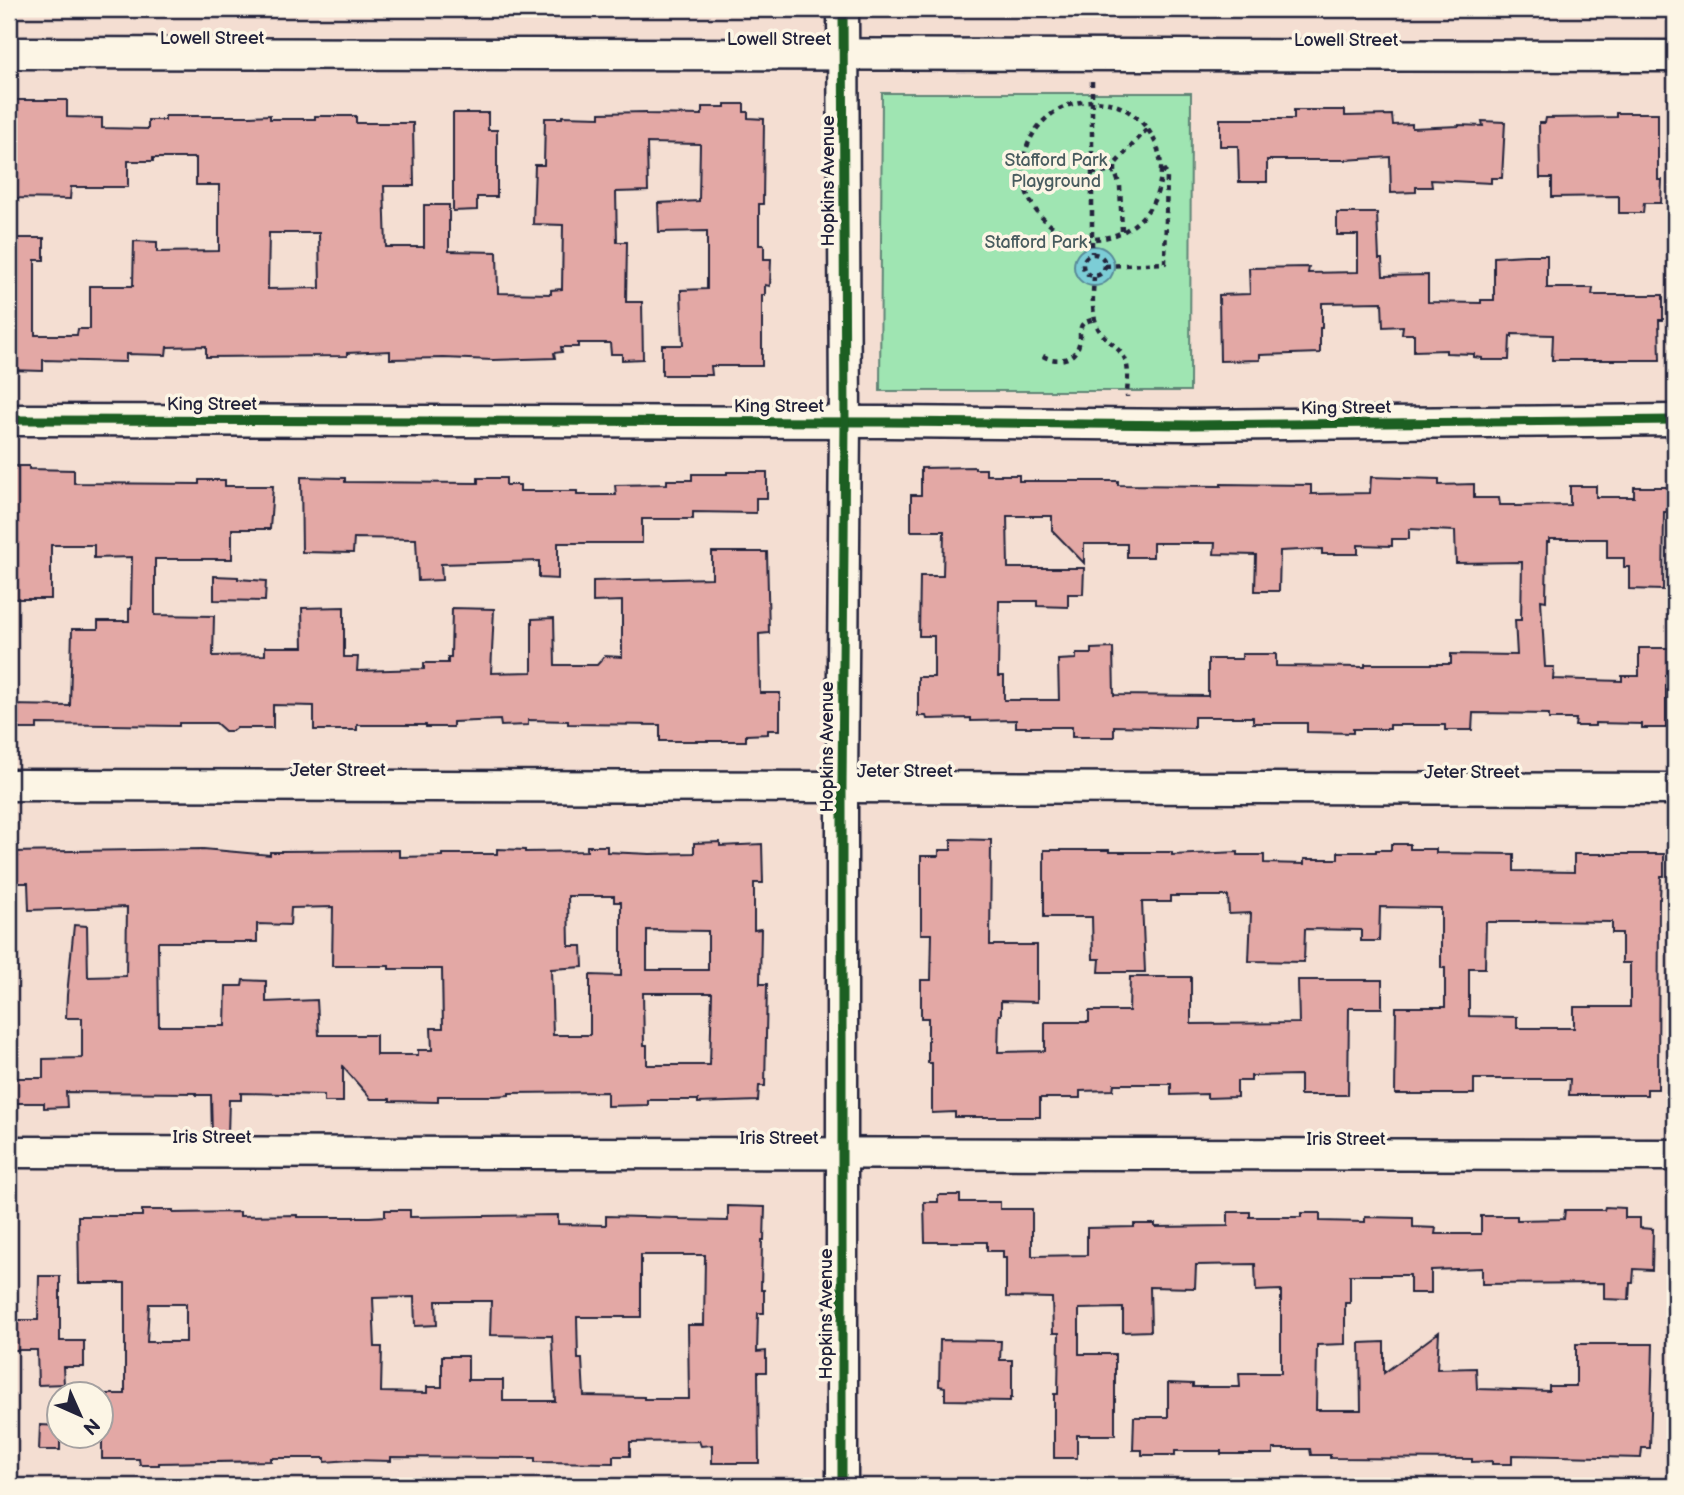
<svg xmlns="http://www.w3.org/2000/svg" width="1684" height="1495" font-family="'Balsamiq Sans',sans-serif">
<rect width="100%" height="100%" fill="#f4ded2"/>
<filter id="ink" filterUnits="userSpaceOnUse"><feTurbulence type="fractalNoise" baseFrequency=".0143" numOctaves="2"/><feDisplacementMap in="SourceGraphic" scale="14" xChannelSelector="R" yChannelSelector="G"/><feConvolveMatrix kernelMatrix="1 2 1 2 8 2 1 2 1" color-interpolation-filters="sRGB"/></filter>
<g filter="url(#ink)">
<path fill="#9fe5b2" stroke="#608476" stroke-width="2" d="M882,93H1191L1190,391H880Z"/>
<circle fill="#7ccdd6" stroke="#588998" stroke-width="2" cx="1094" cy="266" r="20"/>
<g fill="#e3a8a5" stroke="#22223b" stroke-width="2" fill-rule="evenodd">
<path d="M9,100H67V117L102,118V128L148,129V120H165V116H250L270,115V119H315V116H356V123H413L414,186H384L386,247H424V205H449V251L497,252L498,293L551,294V290L562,289L563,225L533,224L535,165H544L545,118H562V116L600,117V113L646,112V114L702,115V107H725V104H744V112H748V118L764,119L763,204H759V245H764V259H771L770,286L765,285V295H762V366H711L712,375H662V345H683L681,290L707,289V231L659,232L658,203L699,201L700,144L647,143L648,191L616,192L617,242H627L626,302H642L643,359L622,360V354H611L610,343H578V347H561L562,352L554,353L555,358L493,360L444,358L390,359V351L347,353V356L206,357V346L167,347L166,355L126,354V362L43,360V371L9,370V238H44V260H35V335H77L78,329H90V286H133L134,241L157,242V252L219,251V185H196V158H153V161H128V187H71L70,199L9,198ZM269,233H319L320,288L268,289Z"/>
<path d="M1294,110H1345V116L1392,115L1393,125L1412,124V128L1459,126V125L1483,126L1482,121L1505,122L1502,178H1491V183L1431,180L1432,187H1416V192L1391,193L1390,157L1345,160H1267V182H1239L1238,146H1220V119H1294Z"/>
<path d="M453,113H488V130H497V197H477V210L453,211Z"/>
<path d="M1616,113H1658V180H1662L1661,203H1644L1643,213H1619V196L1552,197V178H1540L1539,123H1545L1546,118L1616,117Z"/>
<path d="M1337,213H1377L1379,259H1382L1383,276L1428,275V302L1481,303V300H1494V257L1526,255H1547V288H1593L1592,295H1663V320H1659L1660,360H1552L1553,335L1512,334V337L1510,336L1509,360H1482V358L1474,357V354L1446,353V350L1414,351V334H1402L1403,326L1383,327L1382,302L1322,303V328H1320V353L1260,355V360L1220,361L1219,295L1250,294L1249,268L1309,267L1308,273L1358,272V235H1337Z"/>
<path d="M9,466H29V469L74,470V483L199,484V480H225V486H273L270,529H232V559H155V615L214,616L213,656L265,655V647H303L302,608L344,607V657H358L357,671L424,669V663H448V657H451L452,608L494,609L491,673L532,672V619L554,618L555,665H597L605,656L622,657V601L593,602V581L712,578V552H767L769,633L759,634L760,693H780V730H768V734L746,735V741H660V725L568,724V721L528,720V725L501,726L500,720L453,722V727H426V725H357V730H314V706L273,705V728H236L232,731H225L216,723H179V726L37,724V729H9V705L70,706L72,629H98V621H129V609H131L132,557L94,558V545H51V599H9Z"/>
<path d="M975,467V469H986V475H1019V481H1118V485L1221,486V484L1311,485V494L1370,493L1371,477L1439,479V485L1474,484V498H1499L1500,505H1515V506L1570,505V486H1596V497H1634V487H1668L1667,512H1664L1663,590L1629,589V567H1624V558H1607V539H1549V542H1547L1546,601L1541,600L1545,667H1554L1553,679L1622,681V676H1639V648H1670V675H1666V728H1642V724L1595,723V726H1575L1576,719H1549V714L1473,713L1472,730H1445V725H1390V729H1353V733L1307,732V723H1253V717H1194V728L1114,726V737H1072V727H1016V720L971,721V718L927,719L926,716H918V677H934V636H919L920,576H943L944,531H911V495H921V468ZM1007,516H1052V530L1084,563V544H1127V557H1153V543H1215L1214,554L1256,555L1255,591H1279L1280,551L1322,549V554H1358V545L1392,546V539H1409V529L1455,531L1456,563L1522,562L1521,620H1515L1517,655L1451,654V664H1365V667L1276,666V654H1242V659H1208V696L1114,695L1113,648L1091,649V654H1076V659L1058,660L1059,700H1004V676H998L999,601H1037V606L1068,607V594H1083L1084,568H1008Z"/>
<path d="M727,472H767V498H756V513L693,512V519H642V543H558V579L539,578V561L441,564L442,580L418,581L416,539L354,538L353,553L302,552L301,477L345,478V482L478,483V478H506V485H520V491H577V495H616L615,485L667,484V480H692V474H727Z"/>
<path d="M214,576L238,577V579L266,581L265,601L214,600Z"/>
<path d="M951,839L991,840L990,945H1037V1002L1001,1001V1015H999L998,1052L1045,1051V1022H1089V1011H1129L1130,977H1191V1024L1299,1023L1298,980H1382V1008H1349L1348,1095H1300V1075L1251,1076V1081H1237V1097L1207,1098V1094L1171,1095V1084H1114L1113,1090L1080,1091V1098H1040V1117H955V1112L932,1113V1063H928V1018H921V980H931L932,934H921V856H939V850H951Z"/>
<path d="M720,842V846L762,844L763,883H754V930L761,929L760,984H767L765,1086H759L758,1101L698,1103V1100H648V1105L607,1106V1092L509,1093V1095L495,1096H438V1102L390,1101V1099H371L343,1067V1102H324V1095L241,1093V1100H229L228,1135H212L211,1095H196V1093L66,1092L67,1107L44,1108V1103H9V1078H43V1059L82,1058V1018H66L67,995L74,925L87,926L88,977L126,976L127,907L29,910L28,883H9V852L203,849L270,855V852H281V851L399,850V857L442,856V854H497V849L525,850V852L587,851V846H607V852L650,854L694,853V843ZM568,896H614V902H621V976L590,975V1035H553L551,969L583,967L582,946H569ZM333,907L332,966H389V969H442L443,1028H431L432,1050H418V1055H376V1035H319L317,1000L266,1002V981L243,980L242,986H226L225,1026H159L158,942H257V924L290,925L291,908ZM647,930L708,931V970H647ZM643,993H712L710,1065H647V1045H644Z"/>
<path d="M1391,844H1410V849H1436V853L1514,854V871L1574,872V854H1664V876H1661L1660,899H1659L1658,1089H1647V1095H1569L1570,1079H1474V1094H1395L1396,1007H1445V968H1441V908L1380,907L1379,941H1361V930L1305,929L1304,962L1249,961L1251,913L1229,914L1228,896H1170V902H1142L1145,972H1099L1100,959H1093L1092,917H1044V850H1109V852H1172V855L1238,852V855H1264V863L1304,864V859H1338V852H1376V850H1391ZM1536,921L1612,922V933H1622V963H1630V1007H1574V1028H1517V1017L1469,1016V968H1485L1486,922H1536Z"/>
<path d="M938,1195H960V1202H1000V1209H1032V1256L1087,1255V1228L1134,1227V1224H1155V1227L1228,1226V1212H1250V1217H1301V1213H1320V1221L1365,1222V1217L1413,1218V1227L1436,1228L1435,1234H1481V1216H1517V1220L1564,1219L1565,1210H1604L1605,1207L1625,1208V1218H1640V1228L1653,1229L1652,1270L1634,1269L1633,1283H1630L1629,1300L1604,1299V1283L1482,1284V1268L1431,1270V1293H1410V1275H1350V1303H1345V1344L1317,1345L1316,1410H1361L1360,1343L1384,1342V1373L1439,1332L1437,1369L1476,1368L1477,1389L1549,1391V1386H1576V1344H1653L1650,1448H1642L1641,1458L1512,1455V1464H1492V1461L1472,1462V1459L1330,1458V1455H1311L1310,1449H1273V1454H1221V1451H1175V1455H1142V1450H1133L1134,1417H1168V1383L1193,1384V1387H1240L1239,1373H1281V1290L1256,1291L1255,1264L1196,1265L1195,1288L1150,1287L1151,1331L1123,1332V1308L1079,1309V1354H1115V1435H1077V1458H1054V1394H1058L1059,1333H1053L1052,1298L1006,1297V1258H1003V1251H987V1242H925L924,1202H938Z"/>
<path d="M728,1206L765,1207L764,1240H762L761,1290H764V1313H758L757,1352L766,1351V1372H758L759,1463H712V1445L701,1446L699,1441L630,1442V1456H613V1463L535,1462V1458L391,1457V1461L350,1460L325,1462V1458H271V1461L159,1463V1465H140L139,1459H102V1405H106V1394H125V1283H79L78,1216H142V1210H173V1213L240,1212V1216L297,1215V1217H370L385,1216V1210H410V1217L558,1215V1224L606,1225V1216L679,1218L680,1220L728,1221ZM641,1255H705L704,1325H688L689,1399H644V1397L584,1396L582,1359H578L577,1317H641ZM414,1297L415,1326L437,1325L436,1301H491L490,1335L552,1336L555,1401H503V1380H468V1356H442V1387H427V1393L381,1392L382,1347H375L373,1298ZM149,1304H186V1342H147Z"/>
<path d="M39,1276H60V1341H84V1367H63L64,1384L38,1385L37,1350H9V1320H38Z"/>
<path d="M940,1340L1001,1341L1000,1360H1012V1398H1010V1401L945,1400V1387L939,1386Z"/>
<path d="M40,1425L60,1426V1450H39Z"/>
</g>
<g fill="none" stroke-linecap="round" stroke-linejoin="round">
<defs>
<g id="minor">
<path d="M9,53L1675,56"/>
<path d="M9,420L888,422L1190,425L1675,420"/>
<path d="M9,785L1675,789"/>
<path d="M9,1152L1675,1155"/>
<path d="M842,1486V787L845,422L843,9"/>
</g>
</defs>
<use href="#minor" stroke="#22223b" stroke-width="35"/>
<g stroke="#22223b" stroke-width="4.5" stroke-dasharray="5 5" stroke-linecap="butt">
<path d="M1092,81V253"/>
<circle cx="1092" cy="170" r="69"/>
<path d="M1092,173L1115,172"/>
<path d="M1122,231L1120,186L1115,172V164L1147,129"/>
<circle cx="1094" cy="265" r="11"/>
<path d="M1105,266L1165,263L1167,175L1163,168"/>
<path d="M1094,277C1093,293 1091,310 1097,326C1103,340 1119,346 1125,359C1130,370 1127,386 1127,397"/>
<path d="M1043,356C1056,363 1075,361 1079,344C1081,338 1079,332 1081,327C1083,321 1089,321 1095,319"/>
</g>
<use href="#minor" stroke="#fcf5e5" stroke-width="30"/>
<defs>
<g id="cycleway">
<path d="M9,420L888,422L1190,425L1675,420"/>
<path d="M842,1486V787L845,422L843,9"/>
</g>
</defs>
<use href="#cycleway" stroke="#fcf5e5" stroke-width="13"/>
<use href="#cycleway" stroke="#1b5e20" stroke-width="9"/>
</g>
</g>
<g text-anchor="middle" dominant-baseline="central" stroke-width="7" stroke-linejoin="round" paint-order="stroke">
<g font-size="18" fill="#22223b" stroke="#fcf5e5">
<text x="212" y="38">Lowell Street</text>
<text x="779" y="39">Lowell Street</text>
<text x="1346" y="40">Lowell Street</text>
<text transform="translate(828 181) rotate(-90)">Hopkins Avenue</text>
<text x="212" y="404">King Street</text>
<text x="779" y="406">King Street</text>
<text transform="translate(1346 408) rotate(-1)">King Street</text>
<text transform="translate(827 747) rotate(-90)">Hopkins Avenue</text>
<text x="338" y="770">Jeter Street</text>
<text x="905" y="771">Jeter Street</text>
<text x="1472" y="772">Jeter Street</text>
<text x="212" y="1137">Iris Street</text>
<text x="779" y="1138">Iris Street</text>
<text x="1346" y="1139">Iris Street</text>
<text transform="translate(826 1314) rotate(-90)">Hopkins Avenue</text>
</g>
<g font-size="18" fill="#485c5f" stroke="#fcf5e5">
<text x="1056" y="160">Stafford Park<tspan x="1056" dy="21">Playground</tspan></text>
<text x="1036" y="242">Stafford Park</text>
</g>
</g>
<rect width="1684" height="1495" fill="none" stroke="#fcf5e5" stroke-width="35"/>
<rect x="18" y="18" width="1649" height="1460" fill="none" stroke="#22223b" stroke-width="2.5" filter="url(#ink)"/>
<g transform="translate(80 1415) rotate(135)"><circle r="33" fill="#fcf5e5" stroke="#a5a1a1" stroke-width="2"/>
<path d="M0-5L12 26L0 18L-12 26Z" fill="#22223b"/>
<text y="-10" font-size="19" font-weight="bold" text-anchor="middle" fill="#22223b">N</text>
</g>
</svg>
